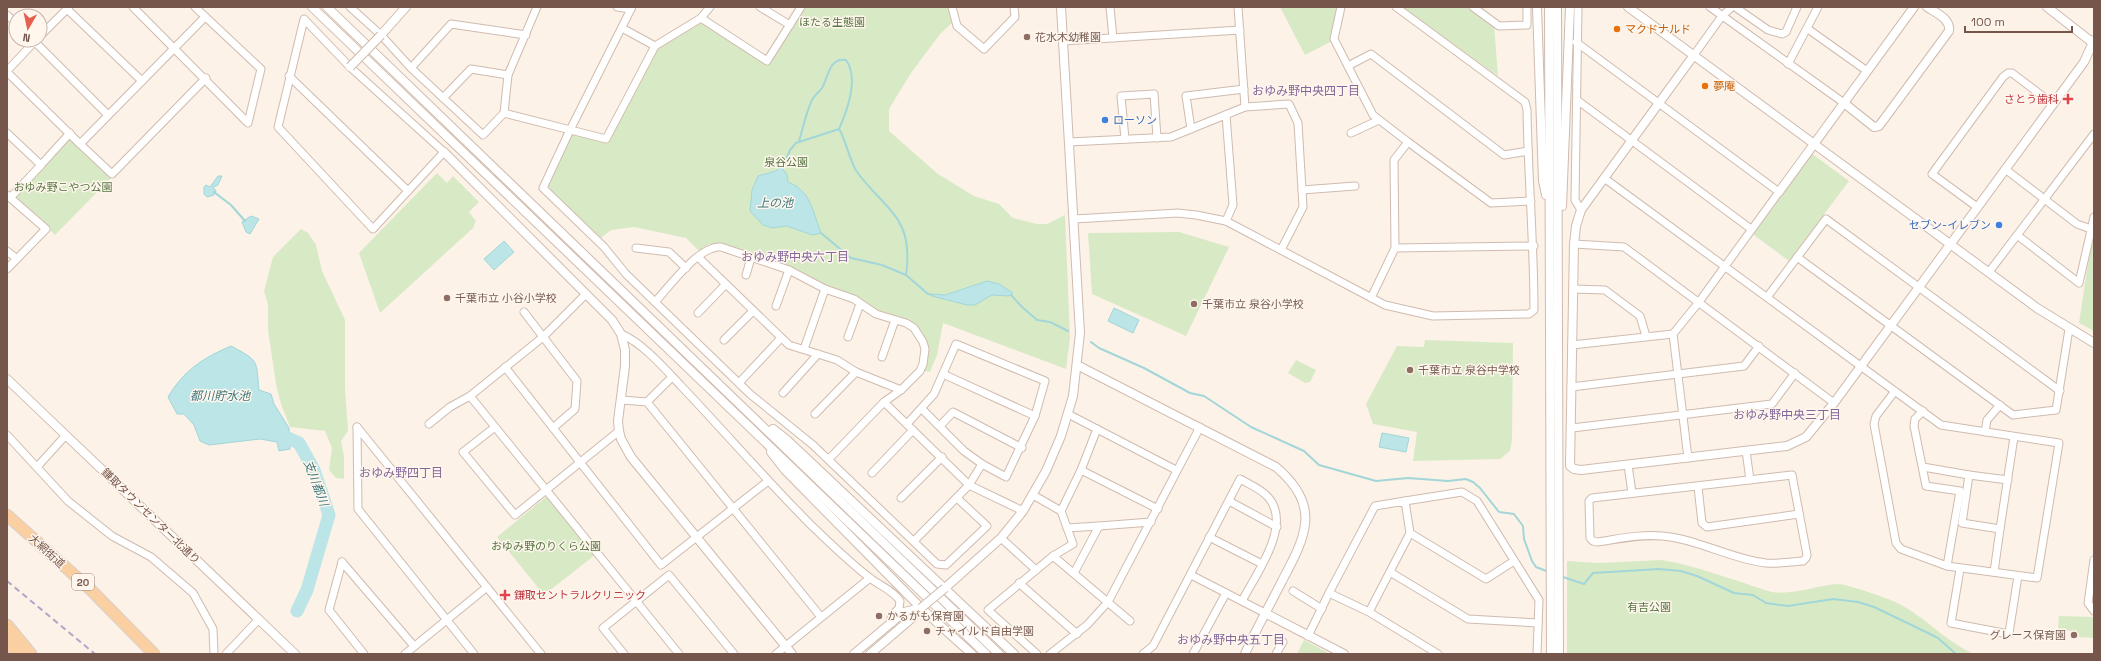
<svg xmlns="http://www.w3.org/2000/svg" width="2101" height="661" font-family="'Space Grotesk','Noto Sans JP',sans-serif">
<rect width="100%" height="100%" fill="#fcf2e7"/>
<g fill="#d8eac5">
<path d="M804,7H949L953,22L940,34L911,73L889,109V131L938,174L974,196L999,204L1013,218L1037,224H1047L1065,215L1070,338L1066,369L943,323L937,355L930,372L924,371L928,359L927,346L917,329L878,312L853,295L823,286L796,269L722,244H709L699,251L686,238L634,227L611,230L601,238L548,187L571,134L607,143L655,50L700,22L767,65Z"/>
<path d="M1280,7H1339L1332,41L1305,55Z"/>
<path d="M1402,7H1469L1494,25L1498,76Z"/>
<path d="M71,138L112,177L55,235L14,195Z"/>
<path d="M1811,153L1849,181L1789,261L1751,233Z"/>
<path d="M437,173L447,183L453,176L479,202L469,212L476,221L473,228L380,313L359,253Z"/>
<path d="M301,229L308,233L316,245L322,271L345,320V389L348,431L341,441L344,456V479L336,478L329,470L332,448L325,431L290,427L281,404L276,384L268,330V304L264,291L273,257Z"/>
<path d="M1179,232L1229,247L1186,336L1092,294L1088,233Z"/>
<path d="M2091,244L2094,245V331L2079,323Z"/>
<path d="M1425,340L1513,343L1512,440L1510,451L1500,459L1413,461L1417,432L1373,424L1366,404L1397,346L1424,347Z"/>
<path d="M1296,360L1316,370L1310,382L1305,383L1288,373Z"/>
<path d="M547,496L595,555L544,595L497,537Z"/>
<path d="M1661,560C1698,566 1733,580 1768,591C1787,597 1818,585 1838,584C1846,584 1884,597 1893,601C1923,614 1944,641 1974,654H1567V561L1599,563Z"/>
<path d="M2059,616L2094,617V638L2076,637V631L2058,630Z"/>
<path d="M1304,640L1330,654H1297Z"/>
</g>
<g fill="#bbe5e6" stroke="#a2d6d8">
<path d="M781,166L787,175L788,182C812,192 812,211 821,233L812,235L787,226L772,228L763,225L750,211L752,190L758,176L776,171Z"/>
<path d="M218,176H222L218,185L213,187L216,191L214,195L207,197L204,194V187L206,185L210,187Z"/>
<path d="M251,216L259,219L250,234L246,232L242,222Z"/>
<path d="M504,241L514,252L494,270L484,259Z"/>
<path d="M987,281L999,284L1013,293L1009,296L992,295L975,305H967L932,296L933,294L945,295Z"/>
<path d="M1114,308L1139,320L1133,333L1108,321Z"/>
<path d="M231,346C259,361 256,359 259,390L271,394L274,404L289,428L290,449L279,451L277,442L260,439L209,445L200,441L194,425L184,414H177L168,397C184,370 203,358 231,346Z"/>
<path d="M1382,433L1409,438L1406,452L1379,447Z"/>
</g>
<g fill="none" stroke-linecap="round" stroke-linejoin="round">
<g stroke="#a2d6d8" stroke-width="2">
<path d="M799,142C802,130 807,111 812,100C814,96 819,92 822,88C828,78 829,57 846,60C859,78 847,111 839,129C847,142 849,160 857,172C887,212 914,217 906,275"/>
<path d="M783,167L790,150L796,143L839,129"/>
<path d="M214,192L231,205L245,221"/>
<path d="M821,233L851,258L882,265L906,275L928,294L933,295"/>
<path d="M1011,295L1022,307L1037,320L1050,322L1068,331"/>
<path d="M1091,342L1099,348L1144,368L1190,393L1204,396L1251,427L1304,451L1319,465L1376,481L1408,478L1448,481L1466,479L1473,482L1480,488L1499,512L1514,514L1523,526L1524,539L1532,561L1536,567L1549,572"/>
<path d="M1560,576L1584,584L1593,573L1659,569L1681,571L1697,576L1734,593L1753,595L1766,603L1788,606L1833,599L1858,602L1874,607L1926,632L1938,638L1956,654"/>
</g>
<path stroke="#bbe5e6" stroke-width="13" d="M274,432L299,443L314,470L329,515L307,590L297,611"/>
<defs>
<g id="minor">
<path d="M133,7L248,123L261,69L195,7"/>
<path d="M350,7L381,35L411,68L483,135L504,113L508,75L537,7"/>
<path d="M617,7L631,9"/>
<path d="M632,7L570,130L543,188L604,247L626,274L750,394L813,445L937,564L946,565L987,526L957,498"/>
<path d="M760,7L790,25"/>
<path d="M952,7L957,26L984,49L1015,17L1014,7"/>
<path d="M1110,7L1113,38"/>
<path d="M1341,7L1334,39L1373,115L1408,142"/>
<path d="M1473,7L1499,26L1527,25V7"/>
<path d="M1578,7L1575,200L1581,210"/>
<path d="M1710,7L1844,103"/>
<path d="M1735,7L1768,30L1782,34L1786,32L1797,7"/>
<path d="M67,9L142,81"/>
<path d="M7,15L16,23"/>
<path d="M701,18L767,61L801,7"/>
<path d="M304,19L350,67L444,152L373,229L278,127Z"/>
<path d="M622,28L655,46"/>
<path d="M1808,29L1867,71"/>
<path d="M40,36L69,7"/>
<path d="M33,40L108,115"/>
<path d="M1063,41L1240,30"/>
<path d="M1694,55L1722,16L1732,7"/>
<path d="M1788,64L1818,7"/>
<path d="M1348,66L1371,54L1504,155L1528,151"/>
<path d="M411,68L451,24L526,35"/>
<path d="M7,71L36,40"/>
<path d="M7,72L80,144L205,17"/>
<path d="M289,76L408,191"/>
<path d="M443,98L471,69L508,75"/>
<path d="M1577,100L1751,229"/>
<path d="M1245,107L1289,104L1298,123L1303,207L1281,250"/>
<path d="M504,113L606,139L655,46L701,18L710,7"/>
<path d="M1191,129L1186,96L1244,89"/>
<path d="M7,133L41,165L70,133"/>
<path d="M1351,133L1379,120"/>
<path d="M1125,139L1121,96L1154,94L1157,138"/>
<path d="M1069,142L1171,137L1245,107L1238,7"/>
<path d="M80,144L112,174L206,78"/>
<path d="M2005,169L2077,224L2091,229"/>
<path d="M1604,178L1941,425L2059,443L2037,578L1947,566L1901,549L1896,543L1874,424L1876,416L1895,391"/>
<path d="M1302,190L1355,186"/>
<path d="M7,195L46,229L7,269"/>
<path d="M10,198L41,165"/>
<path d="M1977,207L1932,174L2003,77L2008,73H2012L2053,104"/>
<path d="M1074,219L1178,213L1196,215L1226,221L1385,305L1433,316L1529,314L1534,310C1534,243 1528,177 1527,110L1525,102L1396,7"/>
<path d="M1226,221L1233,205L1226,115"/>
<path d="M2017,235L2079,283L2094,217"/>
<path d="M1574,244L1624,247L1834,403"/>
<path d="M636,248L669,252L686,268"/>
<path d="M1395,248L1534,246"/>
<path d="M7,251L17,259"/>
<path d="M698,257L789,345L837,360L856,372L901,390"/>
<path d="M1797,257L2013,415L2056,410L2069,329"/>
<path d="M1989,272L2094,134"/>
<path d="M746,275L751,258"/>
<path d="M1573,289L1605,290L1640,316L1646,336"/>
<path d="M1768,296L1826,219L2060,391"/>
<path d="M1371,298L1395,248L1394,160L1408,142L1491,203L1531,201"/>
<path d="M655,302C670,286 699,245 721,247L789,270L825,289L854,299L876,314L906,323L914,328L923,342L925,349L923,364L920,371L901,390L884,402"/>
<path d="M776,306L789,270"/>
<path d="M524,312L577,381L575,409L553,428"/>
<path d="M698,313L725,285"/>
<path d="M621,334C643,343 666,370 682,387C726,433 766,480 811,525C830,543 849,562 870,578C880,586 893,590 900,601L899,608L891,617L892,623"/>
<path d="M1673,334L1688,458"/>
<path d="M848,337L860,304"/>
<path d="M724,340L753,311"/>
<path d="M1572,345L1673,334L1699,302L1779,192L1576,42"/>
<path d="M804,349L825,289"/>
<path d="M882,357L895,320"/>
<path d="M505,367L661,565L768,481"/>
<path d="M943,374L1035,416"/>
<path d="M739,383L781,338"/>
<path d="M1571,387L1744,366L1759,346"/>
<path d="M783,393L818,354"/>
<path d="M470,396L679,654"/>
<path d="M622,400L647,402L821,617"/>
<path d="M647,402L672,377"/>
<path d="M922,409L964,451L982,464"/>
<path d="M1923,411L1915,419L1914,426L1926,486L1960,491L1947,566"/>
<path d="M815,414L856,372"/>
<path d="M1068,414L1176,470"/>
<path d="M429,424L450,407L470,396L543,337L586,294"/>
<path d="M907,424L934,394L956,344L1045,381L1035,416L1006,477L982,464L969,485L914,541"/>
<path d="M940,426L953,412L1022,448"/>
<path d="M357,427L541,654"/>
<path d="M357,427L358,509L474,654"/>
<path d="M495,427L463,452L515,515L619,431"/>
<path d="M1572,428L1772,404L1795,373"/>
<path d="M1985,432L1987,420L2000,405"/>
<path d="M7,435L68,501L112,536L151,557L193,593L213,629L214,654"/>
<path d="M1746,451L1750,480"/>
<path d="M829,459L884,402L969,485L1023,511"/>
<path d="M1628,465L1632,493"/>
<path d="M37,467L66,435"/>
<path d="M1923,467L1969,475L1962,523L2000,529L1994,572"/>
<path d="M1081,470L1158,509"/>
<path d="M872,473L913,430"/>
<path d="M1792,475L1807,555L1806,558L1803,561C1791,562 1778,564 1766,563C1730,559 1698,539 1662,536C1640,534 1618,539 1597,542L1593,541L1590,538L1589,501L1592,498Z"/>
<path d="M1969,475L2008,480"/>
<path d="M1698,487L1702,523L1707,527L1799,514"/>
<path d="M1033,495L1061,511"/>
<path d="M901,498L942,457"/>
<path d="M1229,501L1277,527"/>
<path d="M1405,501L1462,492L1477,501L1539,600L1537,654"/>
<path d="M1067,528L1099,526"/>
<path d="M2000,529L2014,437"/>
<path d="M1410,533L1486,579L1514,561"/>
<path d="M1209,537L1262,564"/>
<path d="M1001,538L1036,570"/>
<path d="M1053,556L1130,621"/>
<path d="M2094,560L2088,603L2094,611"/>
<path d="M342,562L414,646"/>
<path d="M342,562L329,610L364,654"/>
<path d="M1960,569L1951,623L2003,633H2009L2018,576"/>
<path d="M1390,572L1468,619L1538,623"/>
<path d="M1074,573L1099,526L1151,522"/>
<path d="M1191,575L1265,613"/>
<path d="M1019,583L1077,634"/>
<path d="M1293,591L1322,609"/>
<path d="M1369,612L1410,533L1405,501L1375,506L1329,593L1369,612L1438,654"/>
<path d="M1308,636L1329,593"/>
<path d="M226,654L259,619"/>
<path d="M405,654L487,587"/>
<path d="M624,654L603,628L669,575L734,654"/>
<path d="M776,654L870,578"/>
<path d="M1037,654L988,610L1053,556L1073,544L1061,511L1081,470L1097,429"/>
<path d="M1050,654L1087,625L1108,602L1200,427"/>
<path d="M1143,654L1153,646L1240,479C1249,484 1261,489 1268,497C1293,525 1256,574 1242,601"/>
<path d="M1193,654L1226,593"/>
<path d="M1276,654L1283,642"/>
</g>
<g id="tertiary">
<path d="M312,7L986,654"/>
<path d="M327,7L999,654"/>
<path d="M1537,7L1543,181L1546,195"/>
<path d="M1549,7L1551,654"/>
<path d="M1557,7L1559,654"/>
<path d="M1628,7L2037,308L2094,343"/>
<path d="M2047,7L2093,43"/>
<path d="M381,35L406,7"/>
<path d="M1694,55L1581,210L1576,226L1574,244L1570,466L1574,469L1581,470L1787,446L1806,437L1834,403L2084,62L2094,40"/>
<path d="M1844,103L1874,127L1879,126L1949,31C1951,19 1936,13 1927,7"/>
<path d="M444,152L612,320L621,334L625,350V366L618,421L619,431L621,439L631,457L792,654"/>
<path d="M1779,192L1914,7"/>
<path d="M1562,206L1570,7"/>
<path d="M1077,365L1276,467C1322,506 1306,536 1282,581C1270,605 1256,629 1245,654"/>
<path d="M7,379L295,654"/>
<path d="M773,429L787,440L1014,654"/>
<path d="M771,452L785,470L921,608L972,654"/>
<path d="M945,588L1001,538L1023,511L1046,471L1061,436L1073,396L1080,333L1061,7"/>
<path d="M1265,613L1344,654"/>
<path d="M854,654L904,612L921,608"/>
<path d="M870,654L912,618L920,608"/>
</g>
<g id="primary">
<path d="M7,515L91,590L154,654"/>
<path d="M7,625L31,654"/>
<path d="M7,641L18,654"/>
</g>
</defs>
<use href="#minor" stroke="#d0bbaf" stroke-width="9"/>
<use href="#tertiary" stroke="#d0bbaf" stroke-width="10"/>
<use href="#primary" stroke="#d9d0cd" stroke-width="13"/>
<use href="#minor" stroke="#fff" stroke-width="7"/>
<use href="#tertiary" stroke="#fff" stroke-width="8"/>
<use href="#primary" stroke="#facfa1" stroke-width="11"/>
<path stroke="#b3a5c7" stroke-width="2" stroke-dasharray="6 4" stroke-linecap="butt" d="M7,581L95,654"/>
<defs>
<g id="tertiary-bridge">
<path d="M350,67L381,35"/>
<path d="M921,608L945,588"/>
</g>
</defs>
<use href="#tertiary-bridge" stroke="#d0bbaf" stroke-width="10" stroke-linecap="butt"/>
<use href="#tertiary-bridge" stroke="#fff" stroke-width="8"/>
</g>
<g fill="#e8710a" stroke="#fff6ee" stroke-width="1.5">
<circle cx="1617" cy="29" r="4"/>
<circle cx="1705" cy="86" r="4"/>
</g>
<g fill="#8d6e63" stroke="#fff6ee" stroke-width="1.5">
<circle cx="1027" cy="37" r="4"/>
<circle cx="447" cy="298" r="4"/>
<circle cx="1194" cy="304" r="4"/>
<circle cx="1410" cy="370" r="4"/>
<circle cx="879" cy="616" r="4"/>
<circle cx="927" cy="631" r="4"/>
<circle cx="2074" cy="635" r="4"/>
</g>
<g fill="#e0444e" stroke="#fff6ee" stroke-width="1.5">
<path d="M2066 93h4v4h4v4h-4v4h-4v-4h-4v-4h4z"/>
<path d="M503 589h4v4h4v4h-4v4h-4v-4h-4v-4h4z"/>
</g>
<g fill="#3f7fe0" stroke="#fff6ee" stroke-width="1.5">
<circle cx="1105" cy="120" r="4"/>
<circle cx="1999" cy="225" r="4"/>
</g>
<g text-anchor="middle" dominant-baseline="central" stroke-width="3" stroke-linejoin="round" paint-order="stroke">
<rect fill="#fff6ee" stroke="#9f867c" stroke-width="1" x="72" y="574" width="22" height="16" rx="3"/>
<g font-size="10" font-weight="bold" fill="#76564b">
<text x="83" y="582">20</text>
</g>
<g font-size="11" fill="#567641" stroke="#fff6ee">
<text x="832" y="22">ほたる生態園</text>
<text x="786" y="162">泉谷公園</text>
<text x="63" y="187">おゆみ野こやつ公園</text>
<text x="546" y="546">おゆみ野のりくら公園</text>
<text x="1649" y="607">有吉公園</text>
</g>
<g font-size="11" fill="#c56008" stroke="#fff6ee" text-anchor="start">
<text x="1625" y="29">マクドナルド</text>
<text x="1713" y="86">夢庵</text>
</g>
<g font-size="11" fill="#785e54" stroke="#fff6ee" text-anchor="start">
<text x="1035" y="37">花水木幼稚園</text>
<text x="455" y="298">千葉市立 小谷小学校</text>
<text x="1202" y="304">千葉市立 泉谷小学校</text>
<text x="1418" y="370">千葉市立 泉谷中学校</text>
<text x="887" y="616">かるがも保育園</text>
<text x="935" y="631">チャイルド自由学園</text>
<text x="2066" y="635" text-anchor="end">グレース保育園</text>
</g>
<g font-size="11" fill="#be3a42" stroke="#fff6ee" text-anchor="end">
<text x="2059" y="99">さとう歯科</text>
<text x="514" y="595" text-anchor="start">鎌取セントラルクリニック</text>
</g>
<g font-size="11" fill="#366cbe" stroke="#fff6ee" text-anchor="start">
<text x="1113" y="120">ローソン</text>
<text x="1991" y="225" text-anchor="end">セブン-イレブン</text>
</g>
<g font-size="11" fill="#76564b" stroke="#fff6ee">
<text transform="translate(151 516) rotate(44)">鎌取タウンセンター北通り</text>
<text transform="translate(47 551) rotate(42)">大網街道</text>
</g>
<g font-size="12" fill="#836799" stroke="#fff6ee">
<text x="1306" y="91">おゆみ野中央四丁目</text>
<text x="795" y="257">おゆみ野中央六丁目</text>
<text x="1787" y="415">おゆみ野中央三丁目</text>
<text x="401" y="473">おゆみ野四丁目</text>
<text x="1231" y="640">おゆみ野中央五丁目</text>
</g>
<g font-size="12" font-style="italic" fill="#3f787c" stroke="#fff6ee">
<text x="775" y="203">上の池</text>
<text x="220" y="396">都川貯水池</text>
<text transform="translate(316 483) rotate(69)">支川都川</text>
</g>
</g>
<rect width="2101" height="661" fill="none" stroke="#76564b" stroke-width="16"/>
<g transform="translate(28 28) rotate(189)"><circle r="19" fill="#fff6ee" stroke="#c8b6ad"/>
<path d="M0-3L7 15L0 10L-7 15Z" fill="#e55e4e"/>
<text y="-6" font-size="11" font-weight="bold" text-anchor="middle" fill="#76564b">N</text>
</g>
<path d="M1965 26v6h107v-6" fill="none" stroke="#76564b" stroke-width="2"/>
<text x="1971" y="26" font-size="12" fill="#76564b" stroke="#fff6ee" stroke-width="3" paint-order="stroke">100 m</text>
</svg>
